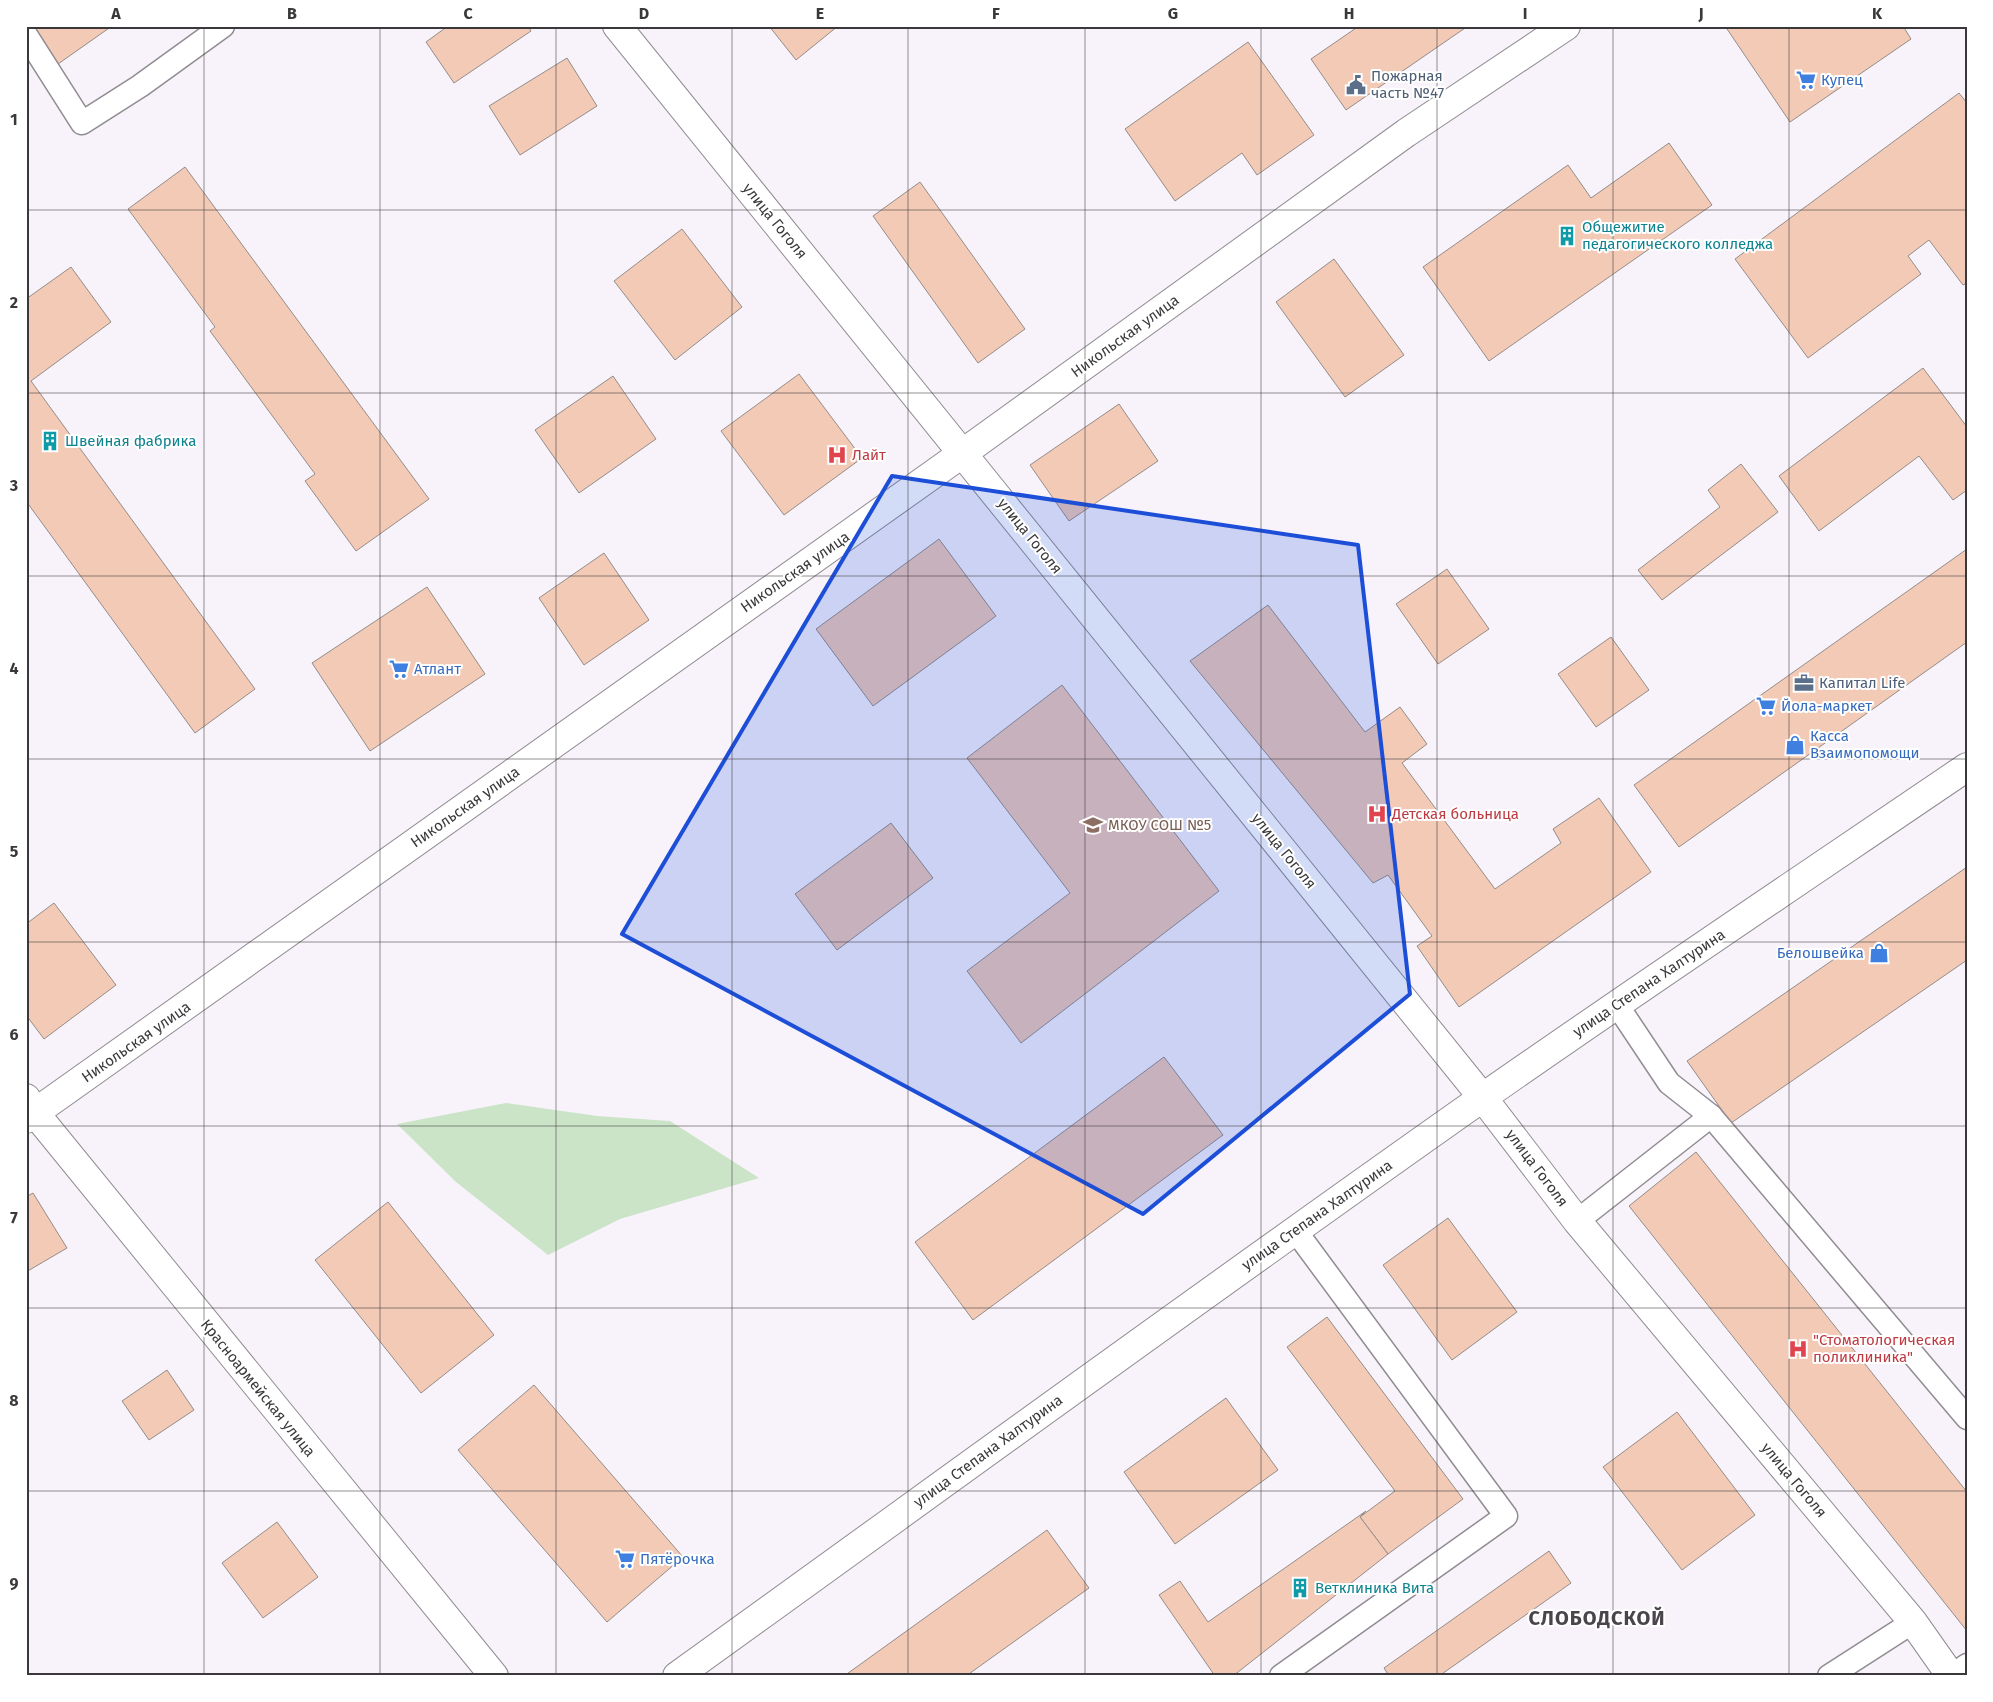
<svg xmlns="http://www.w3.org/2000/svg" width="1993" height="1702" font-family="'Fira Sans',sans-serif">
<rect width="100%" height="100%" fill="#f8f3fa"/>
<path fill="#cbe4c8" d="M506,1103L597,1116L670,1121L759,1178L620,1219L548,1255L456,1182L397,1124Z"/>
<g fill="#f2cab6" stroke="#948c89">
<path d="M31,26H112L58,64Z"/>
<path d="M448,26H528L531,31L454,83L426,42Z"/>
<path d="M769,26H838L796,60Z"/>
<path d="M1359,26H1468L1346,110L1311,59Z"/>
<path d="M1725,26H1903L1911,39L1790,122Z"/>
<path d="M1248,42L1314,135L1257,175L1242,153L1175,201L1125,129Z"/>
<path d="M567,58L597,106L520,155L489,106Z"/>
<path d="M1959,93L1967,103V283L1963,285L1929,240L1908,256L1921,274L1808,358L1735,259Z"/>
<path d="M1669,143L1712,205L1489,361L1423,267L1568,165L1591,198Z"/>
<path d="M185,167L429,499L356,551L305,481L315,474L210,331L215,327L128,209Z"/>
<path d="M920,182L1025,329L978,363L873,216Z"/>
<path d="M682,229L742,307L675,360L614,281Z"/>
<path d="M1334,259L1404,355L1345,397L1276,302Z"/>
<path d="M71,267L111,322L31,381L255,689L195,733L26,501V299Z"/>
<path d="M1923,368L1967,427V490L1953,500L1919,456L1819,531L1779,476Z"/>
<path d="M799,374L862,458L784,515L721,431Z"/>
<path d="M613,376L656,439L579,493L535,430Z"/>
<path d="M1119,404L1158,461L1069,521L1030,465Z"/>
<path d="M1741,464L1778,512L1662,600L1638,570L1720,507L1708,490Z"/>
<path d="M939,539L996,616L873,706L816,629Z"/>
<path d="M1967,549V642L1679,847L1634,785Z"/>
<path d="M604,553L649,620L584,665L539,598Z"/>
<path d="M1447,569L1489,629L1438,664L1396,604Z"/>
<path d="M427,587L485,674L370,751L312,663Z"/>
<path d="M1268,605L1365,732L1400,707L1427,744L1402,763L1495,889L1561,843L1553,829L1599,798L1651,872L1459,1007L1417,946L1432,936L1388,875L1373,883L1190,661Z"/>
<path d="M1611,637L1649,690L1596,727L1558,674Z"/>
<path d="M1062,685L1219,891L1021,1043L967,971L1070,893L967,758Z"/>
<path d="M891,823L933,878L837,950L795,894Z"/>
<path d="M1967,867V960L1731,1123L1687,1061Z"/>
<path d="M54,903L116,985L44,1039L26,1015V924Z"/>
<path d="M1164,1057L1223,1135L973,1320L915,1242Z"/>
<path d="M1696,1152L1967,1492V1631L1629,1206Z"/>
<path d="M33,1193L67,1248L26,1272V1197Z"/>
<path d="M388,1202L494,1335L421,1393L315,1260Z"/>
<path d="M1448,1218L1517,1312L1452,1360L1383,1265Z"/>
<path d="M1327,1317L1463,1499L1388,1554L1360,1517L1395,1491L1287,1347Z"/>
<path d="M167,1370L194,1410L149,1440L122,1401Z"/>
<path d="M534,1385L683,1557L607,1622L458,1450Z"/>
<path d="M1226,1398L1278,1470L1175,1544L1124,1472Z"/>
<path d="M1677,1412L1755,1515L1682,1570L1603,1467Z"/>
<path d="M1366,1511L1360,1517L1388,1554L1233,1676H1215L1159,1595L1180,1581L1208,1622Z"/>
<path d="M277,1522L318,1577L263,1618L222,1563Z"/>
<path d="M1047,1530L1089,1588L966,1676H844Z"/>
<path d="M1549,1551L1571,1583L1439,1676H1389L1384,1668Z"/>
</g>
<g fill="none" stroke-linecap="round" stroke-linejoin="round">
<defs>
<g id="lane">
<path d="M26,35L82,123L140,86L223,26"/>
<path d="M1617,1005L1669,1083L1711,1116L1967,1418"/>
<path d="M1577,1221L1711,1116"/>
<path d="M1281,1676L1506,1516L1295,1230"/>
<path d="M1829,1676L1913,1622"/>
<path d="M1951,1676L1967,1665"/>
</g>
<g id="street">
<path d="M617,26L1483,1098L1577,1221L1913,1622L1951,1676"/>
<path d="M26,1119L963,453L1406,133L1566,26"/>
<path d="M677,1676C945,1483 1212,1288 1482,1098C1642,986 1805,877 1967,767"/>
</g>
<path id="secondary" d="M26,1098L35,1113L494,1676"/>
</defs>
<use href="#lane" stroke="#908c92" stroke-width="25"/>
<use href="#street" stroke="#908c92" stroke-width="30"/>
<use href="#secondary" stroke="#908c92" stroke-width="30"/>
<use href="#lane" stroke="#fff" stroke-width="22"/>
<use href="#street" stroke="#fff" stroke-width="28"/>
<use href="#secondary" stroke="#fff" stroke-width="28"/>
</g>
<path fill="#1d4ed8" fill-opacity="0.2" stroke="#1d4ed8" stroke-width="4" stroke-linejoin="round" d="M892,476L1358,545L1410,994L1143,1214L622,934Z"/>
<path fill="none" stroke="#3a383b" stroke-width="1" stroke-opacity="0.55" d="M204,26V1676M380,26V1676M556,26V1676M732,26V1676M908,26V1676M1085,26V1676M1261,26V1676M1437,26V1676M1613,26V1676M1789,26V1676M26,210H1967M26,393H1967M26,576H1967M26,759H1967M26,942H1967M26,1126H1967M26,1308H1967M26,1491H1967"/>
<defs>
<symbol id="supermarket-bare" viewBox="-9 -9 18 18"><path d="M-6-5.5h2.5l.6 2H6L4.5 2H-2.5L-4.4-4H-6ZM-1.5 3.2a1.3 1.3 0 1 0 .1 0ZM3 3.2a1.3 1.3 0 1 0 .1 0Z" fill="#3f7fe0" stroke="#fff" stroke-width="2.5" paint-order="stroke"/></symbol>
<symbol id="civic-bare" viewBox="-9 -9 18 18"><path d="M-.6-6.5H3V-4.5H.6V-3L4-1V1h2V6H-6V1h2V-1L-.6-3ZM-1.2 2.5V6h2.4V2.5Z" fill="#5c6f8a" stroke="#fff" stroke-width="2.5" paint-order="stroke"/></symbol>
<symbol id="building-bare" viewBox="-9 -9 18 18"><path d="M-4-6H4V6H1V3H-1V6H-4ZM-2.5-4.3h1.7v1.8h-1.7ZM.8-4.3h1.7v1.8H.8ZM-2.5-1h1.7V.8h-1.7ZM.8-1h1.7V.8H.8Z" fill="#0f9aa8" stroke="#fff" stroke-width="2.5" paint-order="stroke"/></symbol>
<symbol id="hospital-bare" viewBox="-9 -9 18 18"><path d="M-5-5h3v3.5h4V-5h3V5h-3V1.5h-4V5h-3Z" fill="#e0444e" stroke="#fff" stroke-width="2.5" paint-order="stroke"/></symbol>
<symbol id="office-bare" viewBox="-9 -9 18 18"><path d="M-6-3h4V-5.5h4V-3h4V5H-6ZM-1-4.5V-3h2v-1.5ZM-6 0V1H6V0Z" fill="#5c6f8a" stroke="#fff" stroke-width="2.5" paint-order="stroke"/></symbol>
<symbol id="shop-bare" viewBox="-9 -9 18 18"><path d="M-5-2.5h2.3a2.7 3.5 0 0 1 5.4 0H5L5.5 6h-11ZM-1.5-2.5h3a1.5 2.3 0 0 0-3 0Z" fill="#3f7fe0" stroke="#fff" stroke-width="2.5" paint-order="stroke"/></symbol>
<symbol id="school-bare" viewBox="-9 -9 18 18"><path d="M0-5L7-2L0 1L-7-2ZM-4 1L0 2.5L4 1V4Q0 6-4 4Z" fill="#8d6e63" stroke="#fff" stroke-width="2.5" paint-order="stroke"/></symbol>
</defs>
<g fill-rule="evenodd">
<use href="#supermarket-bare" x="1792" y="66" width="28" height="28"/>
<use href="#civic-bare" x="1342" y="71" width="28" height="28"/>
<use href="#building-bare" x="1553" y="222" width="28" height="28"/>
<use href="#building-bare" x="36" y="427" width="28" height="28"/>
<use href="#hospital-bare" x="823" y="441" width="28" height="28"/>
<use href="#supermarket-bare" x="385" y="655" width="28" height="28"/>
<use href="#office-bare" x="1790" y="669" width="28" height="28"/>
<use href="#supermarket-bare" x="1752" y="692" width="28" height="28"/>
<use href="#shop-bare" x="1781" y="731" width="28" height="28"/>
<use href="#hospital-bare" x="1363" y="800" width="28" height="28"/>
<use href="#school-bare" x="1079" y="811" width="28" height="28"/>
<use href="#shop-bare" x="1865" y="939" width="28" height="28"/>
<use href="#hospital-bare" x="1784" y="1335" width="28" height="28"/>
<use href="#supermarket-bare" x="611" y="1545" width="28" height="28"/>
<use href="#building-bare" x="1286" y="1574" width="28" height="28"/>
</g>
<g text-anchor="middle" dominant-baseline="central" stroke-width="4" stroke-linejoin="round" paint-order="stroke">
<g font-size="15" fill="#4e5e75" stroke="#fff" text-anchor="start">
<text x="1371" y="76">Пожарная<tspan x="1371" dy="17">часть №47</tspan></text>
<text x="1819" y="683">Капитал Life</text>
</g>
<g font-size="15" fill="#366cbe" stroke="#fff" text-anchor="start">
<text x="1821" y="80">Купец</text>
<text x="414" y="669">Атлант</text>
<text x="1781" y="706">Йола-маркет</text>
<text x="1810" y="736">Касса<tspan x="1810" dy="17">Взаимопомощи</tspan></text>
<text x="1864" y="953" text-anchor="end">Белошвейка</text>
<text x="640" y="1559">Пятёрочка</text>
</g>
<g font-size="15" fill="#3a383b" stroke="#fff">
<text transform="translate(775 221) rotate(51)">улица Гоголя</text>
<text transform="translate(1125 336) rotate(-36)">Никольская улица</text>
<text transform="translate(1030 536) rotate(51)">улица Гоголя</text>
<text transform="translate(795 572) rotate(-35)">Никольская улица</text>
<text transform="translate(465 807) rotate(-35)">Никольская улица</text>
<text transform="translate(1284 851) rotate(51)">улица Гоголя</text>
<text transform="translate(1649 983) rotate(-34)">улица Степана Халтурина</text>
<text transform="translate(136 1042) rotate(-35)">Никольская улица</text>
<text transform="translate(1537 1168) rotate(53)">улица Гоголя</text>
<text transform="translate(1317 1215) rotate(-35)">улица Степана Халтурина</text>
<text transform="translate(258 1388) rotate(51)">Красноармейская улица</text>
<text transform="translate(988 1451) rotate(-36)">улица Степана Халтурина</text>
<text transform="translate(1794 1480) rotate(50)">улица Гоголя</text>
</g>
<g font-size="15" fill="#0d838f" stroke="#fff" text-anchor="start">
<text x="1582" y="227">Общежитие<tspan x="1582" dy="17">педагогического колледжа</tspan></text>
<text x="65" y="441">Швейная фабрика</text>
<text x="1315" y="1588">Ветклиника Вита</text>
</g>
<g font-size="15" fill="#be3a42" stroke="#fff" text-anchor="start">
<text x="852" y="455">Лайт</text>
<text x="1392" y="814">Детская больница</text>
<text x="1813" y="1340">"Стоматологическая<tspan x="1813" dy="17">поликлиника"</tspan></text>
</g>
<g font-size="15" fill="#785e54" stroke="#fff" text-anchor="start">
<text x="1108" y="825">МКОУ СОШ №5</text>
</g>
<g font-size="20" font-weight="bold" letter-spacing="1" fill="#49454b" stroke="#fff">
<text x="1597" y="1618">СЛОБОДСКОЙ</text>
</g>
</g>
<rect width="1993" height="1702" fill="none" stroke="#ffffff" stroke-width="55"/>
<rect x="28" y="28" width="1938" height="1646" fill="none" stroke="#3a383b" stroke-width="2"/>
<g font-size="16" text-anchor="middle" font-weight="bold" fill="#3a383b">
<text x="116" y="19">A</text>
<text x="292" y="19">B</text>
<text x="468" y="19">C</text>
<text x="644" y="19">D</text>
<text x="820" y="19">E</text>
<text x="996" y="19">F</text>
<text x="1173" y="19">G</text>
<text x="1349" y="19">H</text>
<text x="1525" y="19">I</text>
<text x="1701" y="19">J</text>
<text x="1877" y="19">K</text>
<text x="14" y="125">1</text>
<text x="14" y="308">2</text>
<text x="14" y="491">3</text>
<text x="14" y="674">4</text>
<text x="14" y="857">5</text>
<text x="14" y="1040">6</text>
<text x="14" y="1223">7</text>
<text x="14" y="1406">8</text>
<text x="14" y="1589">9</text>
</g>
</svg>
